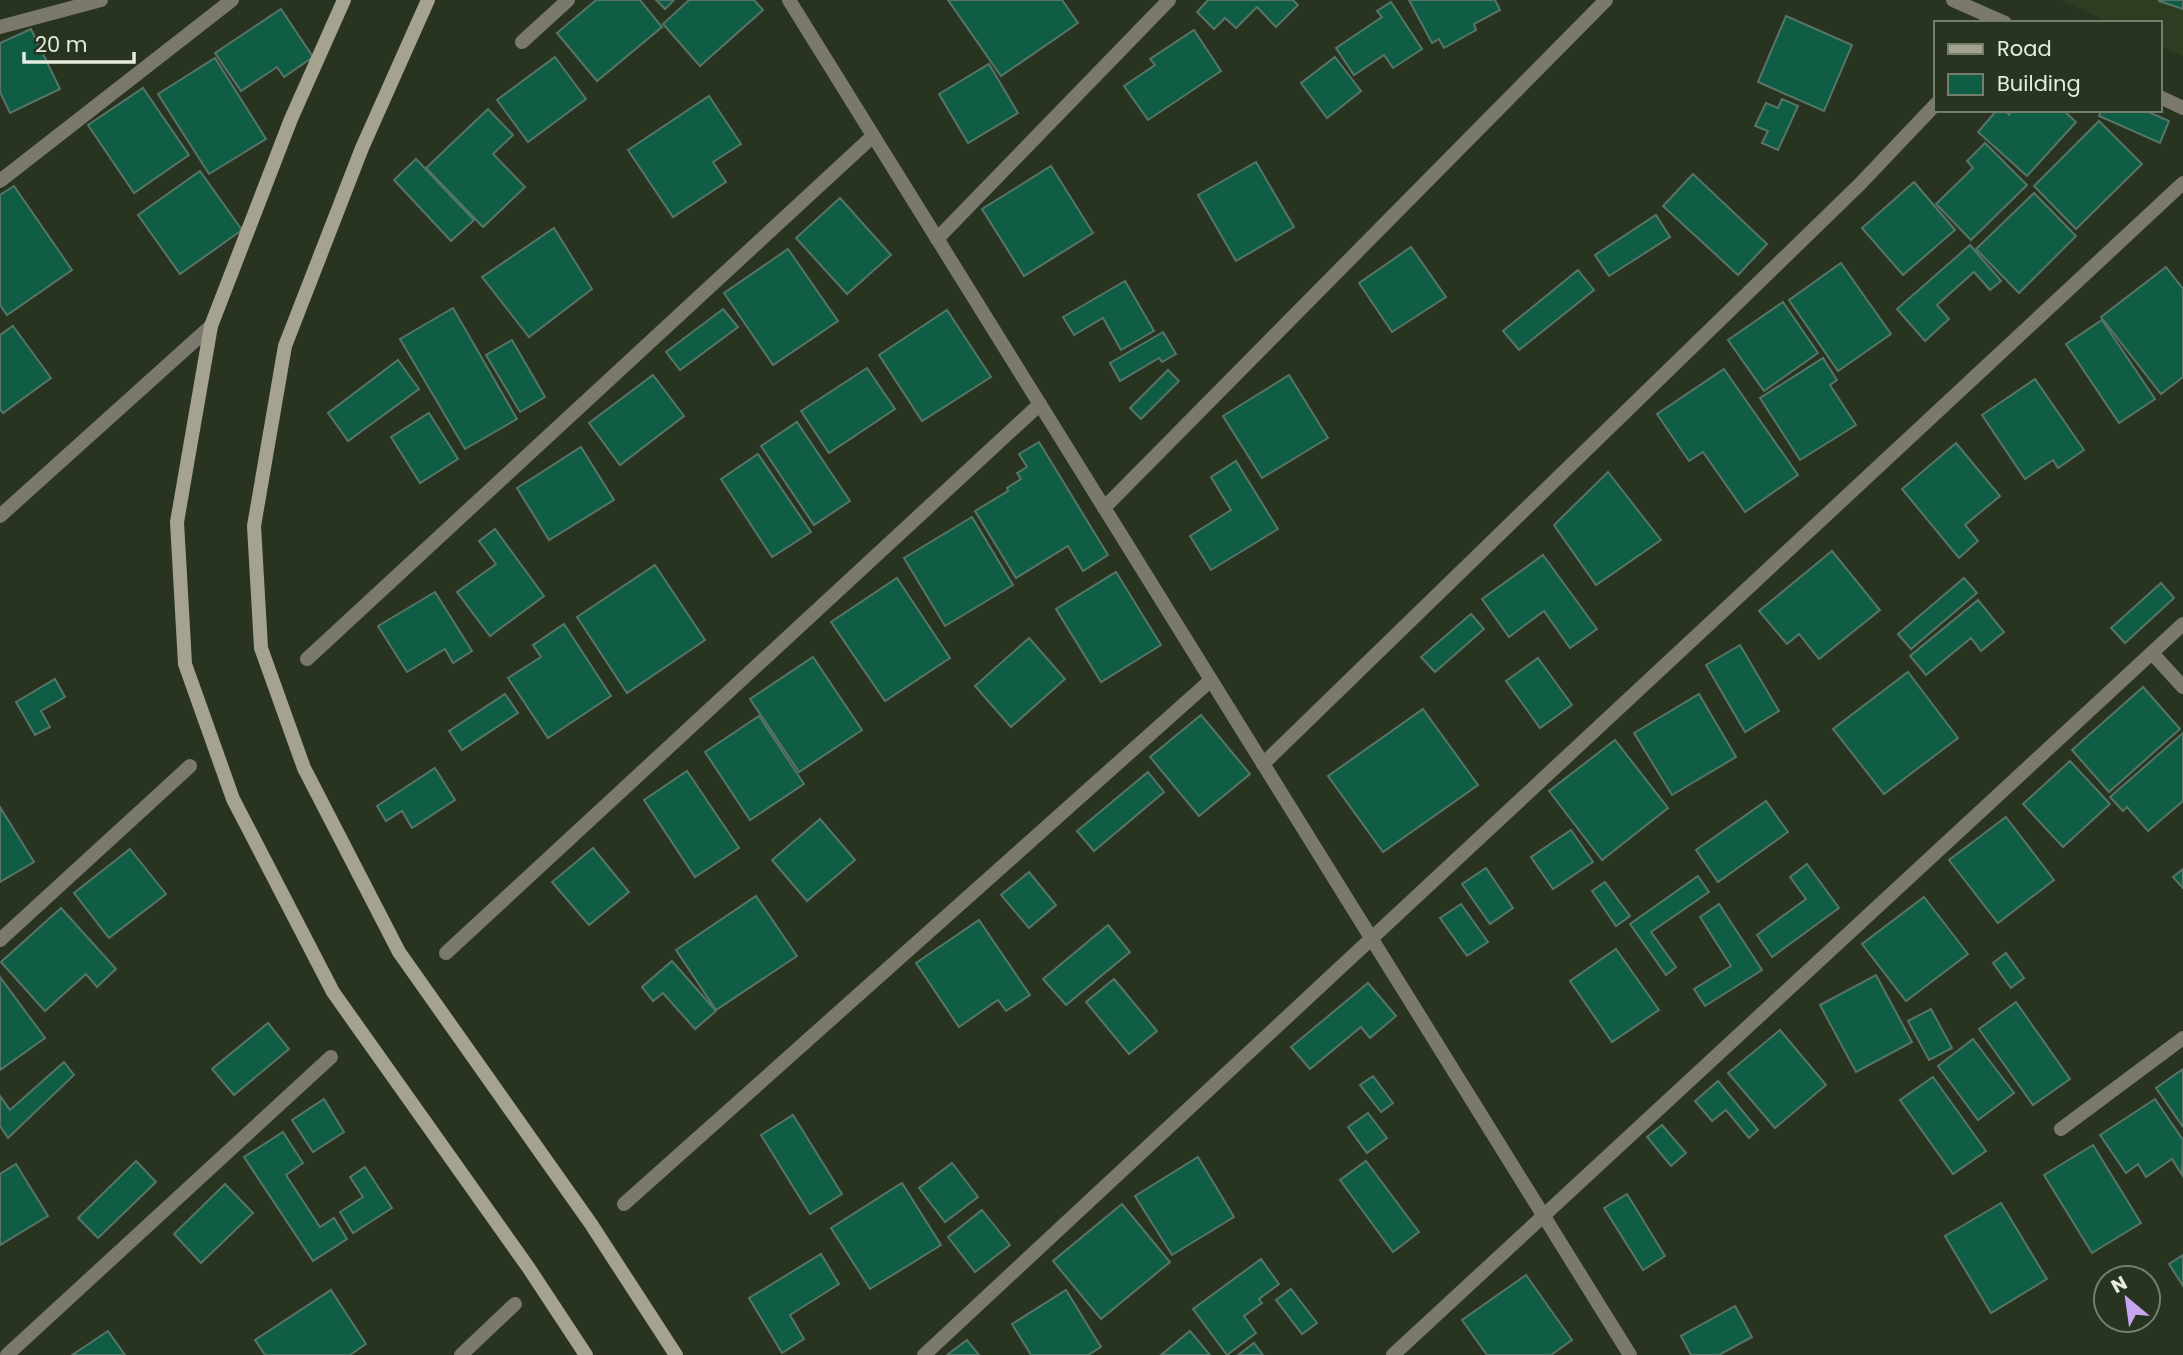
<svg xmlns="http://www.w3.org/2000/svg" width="2183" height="1355" font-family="Poppins,sans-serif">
<rect width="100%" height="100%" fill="#28341f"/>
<path fill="#2e3d22" d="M2061,0H2183V56L2160,46V23H2111Z"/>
<g fill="#105d45" stroke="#577468" stroke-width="2">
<path d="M596,0H640L662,27L597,81L557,33Z"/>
<path d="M656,0H674L665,9Z"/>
<path d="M689,0H754L763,10L700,66L663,24Z"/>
<path d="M948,0H1062L1078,23L1001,76Z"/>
<path d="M1208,0H1293L1298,5L1276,27L1257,7L1236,28L1225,18L1214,29L1197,12Z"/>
<path d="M1409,0H1495L1500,10L1474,24L1476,30L1444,48L1439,39L1432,43Z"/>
<path d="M2183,0V9L2159,1L2160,0Z"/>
<path d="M1391,2L1422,49L1393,68L1384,55L1354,75L1336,48L1382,17L1377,11Z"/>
<path d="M281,9L313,57L284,77L277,67L241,91L215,53Z"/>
<path d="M1786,16L1852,45L1824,111L1758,82Z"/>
<path d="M31,29L60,89L10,113L0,92V43Z"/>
<path d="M1194,30L1221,71L1148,120L1124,86L1155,65L1150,59Z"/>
<path d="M555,57L586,99L528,142L497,100Z"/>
<path d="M1335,57L1361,91L1327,118L1301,83Z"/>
<path d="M215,58L266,139L209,174L158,94Z"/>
<path d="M989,64L1018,113L968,143L939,94Z"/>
<path d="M143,88L189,155L134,193L88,125Z"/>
<path d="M709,96L741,144L713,162L726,182L673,217L628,150Z"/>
<path d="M1782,99L1798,106L1778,150L1762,143L1768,131L1755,126L1766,103L1778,108Z"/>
<path d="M488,109L513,135L493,154L525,187L483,227L426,168Z"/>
<path d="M1997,110H2005L2009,115L2013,110H2063L2076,122L2027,176L1978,132Z"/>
<path d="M2101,110H2144L2169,121L2160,143L2099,116Z"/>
<path d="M2099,121L2142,164L2076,229L2034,186Z"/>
<path d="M1985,143L2027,185L1971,240L1936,204L1973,168L1967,161Z"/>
<path d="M416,159L474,220L451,241L394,180Z"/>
<path d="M1256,162L1294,227L1236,261L1198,195Z"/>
<path d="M1051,166L1093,233L1024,276L982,209Z"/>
<path d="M200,171L242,230L180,274L138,215Z"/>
<path d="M1693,174L1767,244L1738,275L1663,206Z"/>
<path d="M1914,182L1955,230L1903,275L1862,228Z"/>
<path d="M14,186L72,270L7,315L0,305V195Z"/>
<path d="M2034,193L2076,236L2019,293L1976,249Z"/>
<path d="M840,198L891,255L847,294L796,238Z"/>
<path d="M1656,215L1670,237L1609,276L1595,255Z"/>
<path d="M554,228L592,289L529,337L482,277Z"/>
<path d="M1970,245L2001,281L1990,290L1974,272L1937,305L1949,319L1925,341L1897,309Z"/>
<path d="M1411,247L1446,297L1392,332L1359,283Z"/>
<path d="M788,249L838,321L773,365L724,293Z"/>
<path d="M1841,263L1891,334L1838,371L1789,300Z"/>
<path d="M2166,267L2183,289V377L2161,394L2101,317Z"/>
<path d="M1578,270L1594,290L1519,350L1503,331Z"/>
<path d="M1125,281L1154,331L1121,350L1103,318L1074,335L1063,317Z"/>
<path d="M1783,302L1818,353L1764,391L1728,340Z"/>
<path d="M453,308L517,419L465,449L400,339Z"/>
<path d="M723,309L738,327L680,370L666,352Z"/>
<path d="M947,310L991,377L922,421L879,355Z"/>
<path d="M2102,320L2155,399L2119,423L2066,344Z"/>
<path d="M13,326L51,378L3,413L0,409V335Z"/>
<path d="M1163,332L1176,354L1162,362L1159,358L1120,381L1110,363Z"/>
<path d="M512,340L545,397L520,412L486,355Z"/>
<path d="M1823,358L1837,380L1830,385L1856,425L1800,460L1760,398Z"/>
<path d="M398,360L419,389L348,441L328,413Z"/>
<path d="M867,368L895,409L829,453L801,411Z"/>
<path d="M1724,369L1798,475L1745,512L1703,452L1689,461L1657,414Z"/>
<path d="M1168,370L1179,381L1141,419L1130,408Z"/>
<path d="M653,375L684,416L620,465L589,423Z"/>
<path d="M1289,375L1328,438L1262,478L1223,416Z"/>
<path d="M2035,379L2084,450L2058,468L2053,460L2025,479L1982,415Z"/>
<path d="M429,413L458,459L420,483L391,437Z"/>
<path d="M797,422L850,501L814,525L761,446Z"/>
<path d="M1039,442L1108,555L1083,571L1068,546L1016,578L975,511L1008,491L1007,488L1021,479L1017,473L1027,467L1019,454Z"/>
<path d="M1956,443L2000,496L1965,525L1978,541L1959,558L1902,489Z"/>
<path d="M581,447L614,500L549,540L517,488Z"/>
<path d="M758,454L811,532L772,557L721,479Z"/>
<path d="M1236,461L1278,529L1211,570L1190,536L1231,510L1211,477Z"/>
<path d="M1608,472L1661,540L1596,585L1554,525Z"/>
<path d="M972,517L1013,585L945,626L904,558Z"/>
<path d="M495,529L544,596L490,636L457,592L496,564L479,541Z"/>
<path d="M1832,551L1880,610L1819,659L1799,634L1787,644L1759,611Z"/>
<path d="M1543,555L1597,629L1570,648L1544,611L1509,637L1482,599Z"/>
<path d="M655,565L705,640L627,693L577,617Z"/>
<path d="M1116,572L1161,645L1101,682L1056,609Z"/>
<path d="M897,578L950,658L885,701L831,622Z"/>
<path d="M1964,578L1977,593L1911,649L1898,634Z"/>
<path d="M2161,583L2174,598L2125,643L2111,628Z"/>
<path d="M435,592L472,651L453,663L445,649L407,672L378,626Z"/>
<path d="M1978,600L2004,632L1981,651L1971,638L1926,675L1910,656Z"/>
<path d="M1471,614L1484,629L1435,672L1421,657Z"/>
<path d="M564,624L611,696L548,738L508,678L541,657L533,645Z"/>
<path d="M1029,638L1065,679L1011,727L975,686Z"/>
<path d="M1740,645L1779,711L1745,732L1706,665Z"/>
<path d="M813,657L862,730L799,772L750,699Z"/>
<path d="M1538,658L1572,705L1540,728L1506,681Z"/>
<path d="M1908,672L1958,738L1884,794L1833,729Z"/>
<path d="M55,679L65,697L41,711L50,727L35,735L16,702Z"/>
<path d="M2143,687L2180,729L2109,792L2072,750Z"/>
<path d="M505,694L518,713L462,750L449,731Z"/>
<path d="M1699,694L1736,757L1672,795L1634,733Z"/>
<path d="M1423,709L1478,785L1383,852L1328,776Z"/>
<path d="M1201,715L1250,774L1199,816L1150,757Z"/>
<path d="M759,716L804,784L750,820L705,752Z"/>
<path d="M2183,733V801L2148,831L2127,807L2123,811L2110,797Z"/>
<path d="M1615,740L1668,808L1602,860L1549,791Z"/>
<path d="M2070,761L2110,804L2063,847L2023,804Z"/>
<path d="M435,768L455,800L412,828L402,811L386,821L377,806Z"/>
<path d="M687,771L739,848L695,877L644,800Z"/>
<path d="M1148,772L1164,792L1094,851L1077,831Z"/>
<path d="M1766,801L1788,832L1718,882L1696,850Z"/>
<path d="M0,807L34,862L0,882Z"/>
<path d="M2006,817L2054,880L1998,923L1949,860Z"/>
<path d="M820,819L855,860L807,901L772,860Z"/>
<path d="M1571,830L1593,862L1553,889L1531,857Z"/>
<path d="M593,848L629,892L589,925L552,882Z"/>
<path d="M130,849L166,894L109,938L74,893Z"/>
<path d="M1807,864L1839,908L1772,957L1757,935L1806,899L1790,877Z"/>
<path d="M1486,868L1513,908L1490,924L1462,884Z"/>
<path d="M2183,869V888L2173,877Z"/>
<path d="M1029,872L1056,905L1029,928L1001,895Z"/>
<path d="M1698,876L1709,892L1651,932L1676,967L1666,975L1630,924Z"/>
<path d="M1605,882L1630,916L1616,926L1592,891Z"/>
<path d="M756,896L797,956L716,1010L676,950Z"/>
<path d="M1924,897L1968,954L1906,1001L1862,944Z"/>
<path d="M1461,904L1488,942L1467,956L1440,918Z"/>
<path d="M1719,904L1762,970L1705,1006L1694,989L1731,966L1700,917Z"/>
<path d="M61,908L116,969L97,987L86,974L45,1011L1,962Z"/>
<path d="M979,920L1030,995L1006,1011L998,1000L959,1027L916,963Z"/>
<path d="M1108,925L1130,952L1066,1005L1043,979Z"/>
<path d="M1616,949L1659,1010L1612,1042L1570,981Z"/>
<path d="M2006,953L2024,978L2011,988L1993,963Z"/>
<path d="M672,961L716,1011L695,1029L663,993L653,1001L642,987Z"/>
<path d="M1876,975L1912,1042L1856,1072L1820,1005Z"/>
<path d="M0,977L45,1038L0,1070Z"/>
<path d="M1114,979L1157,1031L1129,1054L1086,1002Z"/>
<path d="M1368,983L1396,1016L1370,1038L1361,1027L1310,1069L1291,1047Z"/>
<path d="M2016,1002L2070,1079L2033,1105L1979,1029Z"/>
<path d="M1931,1009L1952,1048L1929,1060L1908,1021Z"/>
<path d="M268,1023L289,1049L234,1095L212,1069Z"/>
<path d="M1780,1030L1826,1085L1775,1128L1728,1073Z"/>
<path d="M1973,1039L2014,1093L1978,1120L1938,1066Z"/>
<path d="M64,1062L74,1075L8,1138L0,1126V1096L10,1110Z"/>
<path d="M2183,1069V1127L2156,1088Z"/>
<path d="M1373,1076L1393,1103L1381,1112L1360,1085Z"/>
<path d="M1933,1077L1986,1151L1953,1174L1900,1100Z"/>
<path d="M1718,1081L1758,1130L1749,1138L1726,1110L1712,1121L1695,1101Z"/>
<path d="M324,1099L344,1132L313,1152L292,1120Z"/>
<path d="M2155,1099L2183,1140L2182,1175L2172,1159L2146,1177L2138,1164L2126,1173L2100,1135Z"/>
<path d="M1368,1113L1387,1138L1367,1153L1348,1127Z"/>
<path d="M793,1115L842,1194L810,1214L761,1135Z"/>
<path d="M1662,1125L1686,1153L1671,1166L1647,1137Z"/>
<path d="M283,1132L303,1163L286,1175L320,1227L334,1218L347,1239L313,1261L244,1157Z"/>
<path d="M2093,1145L2141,1223L2092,1253L2044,1175Z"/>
<path d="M1198,1157L1234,1217L1172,1255L1135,1196Z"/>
<path d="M136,1161L156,1182L98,1238L78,1218Z"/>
<path d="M1366,1161L1419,1232L1393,1252L1340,1180Z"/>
<path d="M952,1163L978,1197L945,1222L919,1188Z"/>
<path d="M16,1164L48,1216L0,1245V1174Z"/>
<path d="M365,1167L392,1208L353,1233L340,1212L363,1197L350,1177Z"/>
<path d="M902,1183L941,1245L870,1289L831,1228Z"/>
<path d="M225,1184L253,1213L201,1263L174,1234Z"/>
<path d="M1627,1194L1665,1256L1643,1270L1604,1208Z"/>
<path d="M2001,1203L2047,1279L1991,1313L1945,1236Z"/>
<path d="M1122,1204L1170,1262L1101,1319L1053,1261Z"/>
<path d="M982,1210L1010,1245L975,1272L948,1237Z"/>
<path d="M821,1254L839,1284L790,1315L804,1339L782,1353L749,1298Z"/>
<path d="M2183,1255V1286L2169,1264Z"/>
<path d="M1261,1259L1279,1284L1259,1299L1262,1303L1244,1316L1256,1333L1227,1355L1193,1309Z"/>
<path d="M1526,1275L1572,1340L1551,1355H1487L1462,1320Z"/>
<path d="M1291,1289L1317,1323L1302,1334L1276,1300Z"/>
<path d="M331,1290L366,1344L350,1355H265L255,1340Z"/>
<path d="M1066,1290L1101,1347L1088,1355H1031L1012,1324Z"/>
<path d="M1735,1306L1752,1337L1719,1355H1691L1681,1336Z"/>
<path d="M108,1331L125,1355H72Z"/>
<path d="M1190,1331L1210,1355H1161Z"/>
<path d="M967,1340L979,1355H947Z"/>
<path d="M1254,1343L1263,1355H1238Z"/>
</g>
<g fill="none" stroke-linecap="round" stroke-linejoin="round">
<g stroke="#7b786d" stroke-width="14">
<path d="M789,0L1630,1355"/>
<path d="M1953,0L2005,23"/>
<path d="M0,27L101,0"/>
<path d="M522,42L568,0"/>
<path d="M2160,97L2183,108"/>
<path d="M0,181L232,0"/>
<path d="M937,239L1169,0"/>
<path d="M1104,508L1606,0"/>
<path d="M0,516L211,326"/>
<path d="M2152,653L2183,687"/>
<path d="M307,659L873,136"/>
<path d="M1263,764L1860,184L1936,104"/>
<path d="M0,940L190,766"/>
<path d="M446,953L1040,404"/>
<path d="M2061,1129L2183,1038"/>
<path d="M624,1204L1211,680"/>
<path d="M7,1355L331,1057"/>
<path d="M461,1355L515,1304"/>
<path d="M924,1355L2183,183"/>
<path d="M1393,1355L2183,624"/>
</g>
<g stroke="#a5a28f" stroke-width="14">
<path d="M344,0L291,119L211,326L177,522L185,664L233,799L333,992L528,1267L586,1355"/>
<path d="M428,0L362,148L285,346L254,526L261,648L304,768L399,952L591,1224L676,1355"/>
</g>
</g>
<rect x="1934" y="21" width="228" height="91" fill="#28341f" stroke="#737e6c" stroke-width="2"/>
<rect x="1948" y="44" width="35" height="10" fill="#a5a28f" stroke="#737e6c" stroke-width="2"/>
<text x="1997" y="56" font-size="21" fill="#e4ecdf">Road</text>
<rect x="1948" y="74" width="35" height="21" fill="#105d45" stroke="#737e6c" stroke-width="2"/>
<text x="1997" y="91" font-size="21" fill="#e4ecdf">Building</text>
<g transform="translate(2127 1299) rotate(331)"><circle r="33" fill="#28341f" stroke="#737e6c" stroke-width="2"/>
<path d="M0-5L12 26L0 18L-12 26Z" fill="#c7a6ef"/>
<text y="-10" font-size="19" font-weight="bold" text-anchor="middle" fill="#e4ecdf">N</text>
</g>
<path d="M24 52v10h110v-10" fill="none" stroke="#e4ecdf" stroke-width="3.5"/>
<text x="35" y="52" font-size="21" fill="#e4ecdf" stroke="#28341f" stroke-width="5" paint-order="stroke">20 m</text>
</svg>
